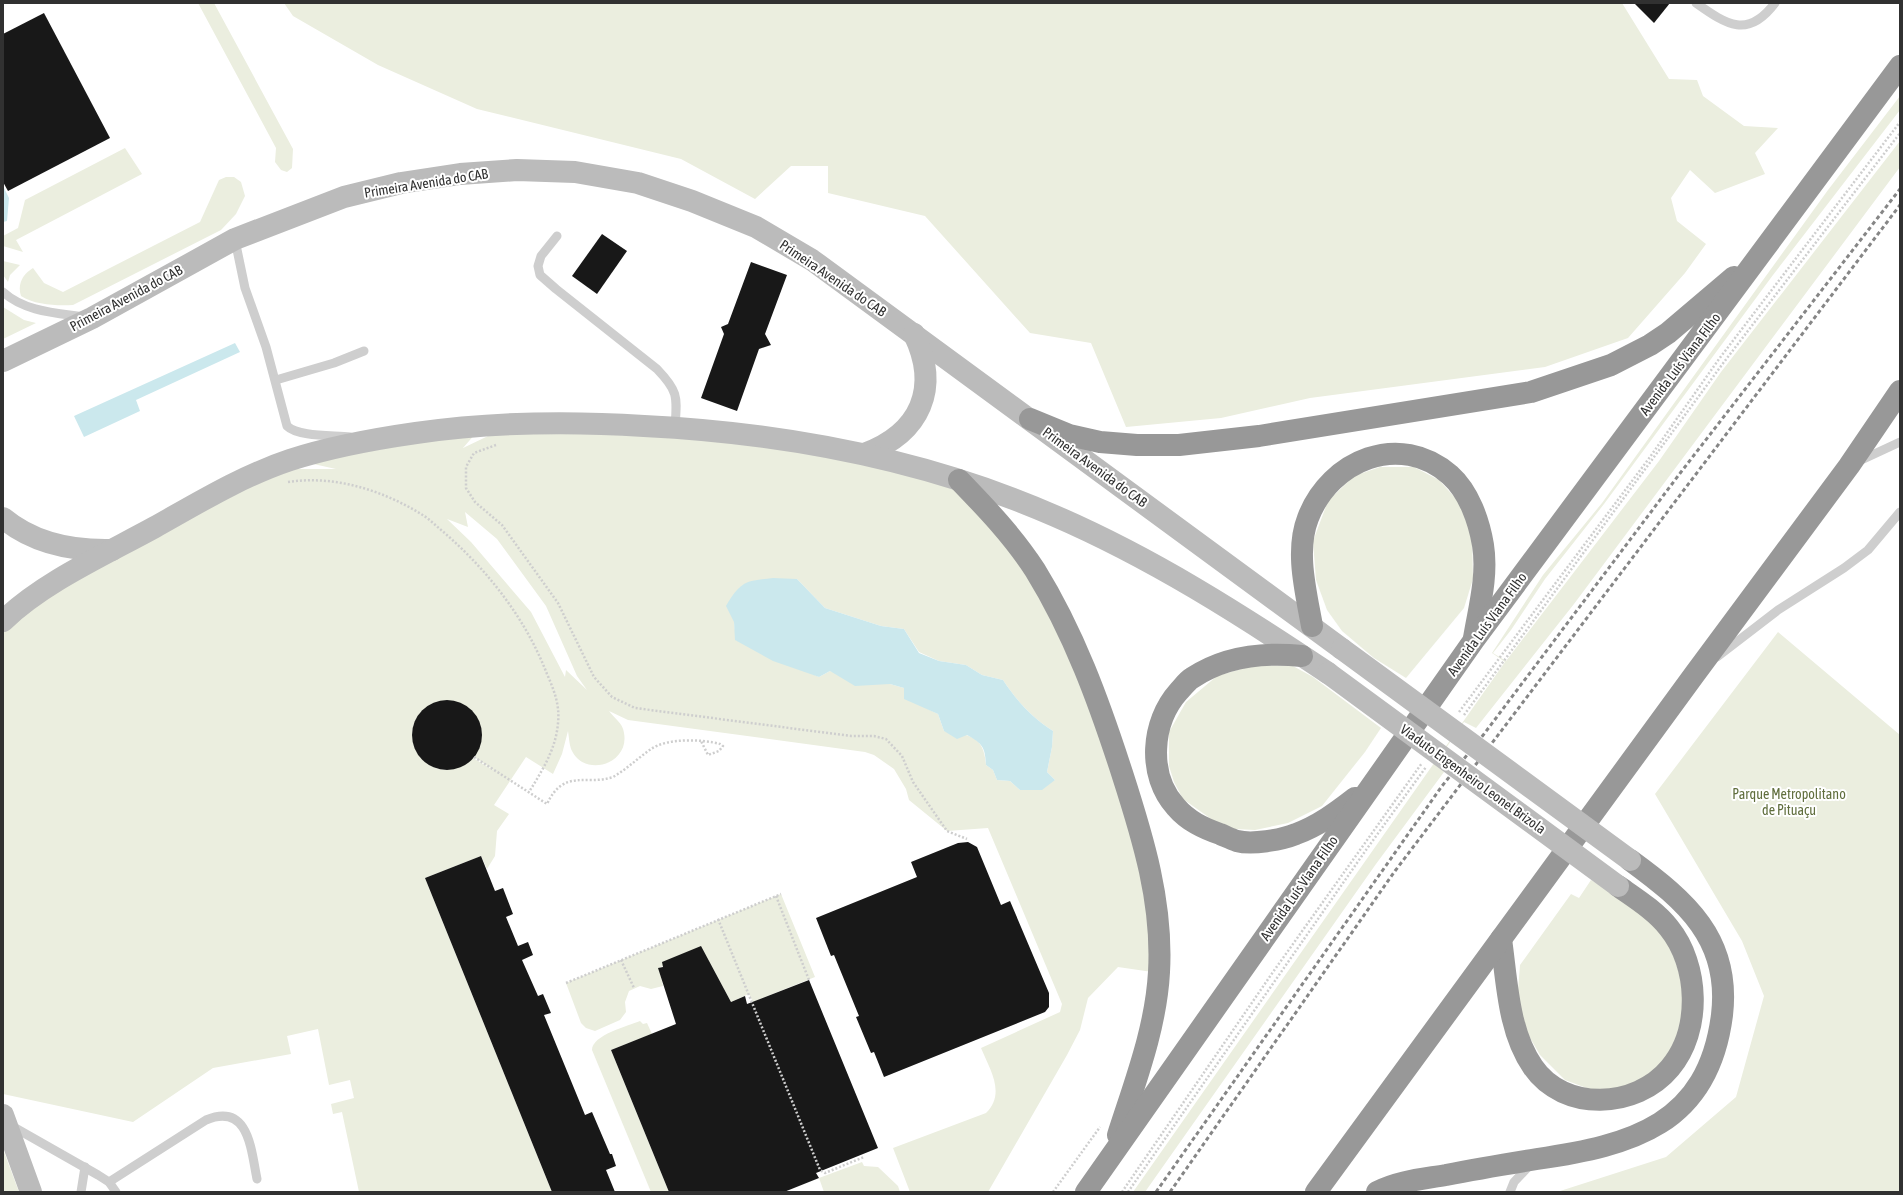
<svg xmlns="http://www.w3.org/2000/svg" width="1903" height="1195" font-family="'Asap Condensed',sans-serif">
<rect width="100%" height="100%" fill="#fff"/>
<g fill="#ebeedf" fill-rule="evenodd">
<path d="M198,3H214L293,149L292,168L287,172L281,170L275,162L276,148Z"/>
<path d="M284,3H1622L1669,79L1697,80L1703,96L1744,126L1778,128L1755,153L1765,174L1715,193L1690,170L1671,198L1677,221L1706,244L1685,273L1628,338L1545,367L1310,398L1221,418L1126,427L1091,343L1030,333L925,216L828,193V166H791L755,199L681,159L477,109L378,65L293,16Z"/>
<path d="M1900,96V110L1773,275L1604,504L1545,579L1511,630L1493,653L1506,661L1659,461L1721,372L1900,141V167L1574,604L1476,728L1464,722L1435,764L1444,772L1376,864L1145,1192H1133L1505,662L1492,653L1543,575L1602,503L1828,190Z"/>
<path d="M125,148L142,174L16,240L23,252L3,246V236L18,228L25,200Z"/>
<path d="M226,177H234L241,182L245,196L236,214L221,230L73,305C57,306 35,305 21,296C17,284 23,274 33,268L44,283L63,292L200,222L219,180Z"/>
<path d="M3,261L20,265L10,275L8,282L3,275Z"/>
<path d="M3,307L24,320L36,323L3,339Z"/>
<path d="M515,423L675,427L958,480L1017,544L1126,784L1159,973L1118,967L1088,998L1080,1030L1067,1055L988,1192H910L893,1148L986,1113C1006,1093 990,1070 981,1048L1060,1012L1062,1004L988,828L947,831L909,800L906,789L894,769L874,755L865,752L628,720L609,711C614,718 623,723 624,733C630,764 584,779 571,749C569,743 569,737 568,731L562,754L553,774L526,757L494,805L509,814L497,831L495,856L487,869L481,856L425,878L552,1192H359L342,1112L333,1114L331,1104L354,1098L350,1080L329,1085L318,1029L287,1036L291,1054L213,1068L133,1122L3,1094V621L58,581L287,469H336L291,459L482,426L463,448ZM465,512L497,539L546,606L577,676L587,690L566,670L565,677L531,612L471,542L447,519L468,527ZM797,579L825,608L881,626L904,629L919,652L939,661L966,665L982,675L1003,680C1017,701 1031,717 1053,731L1052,747L1047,772L1055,780L1020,790L1010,781L997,780L993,770L986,765C984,735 969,735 944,731L938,714L926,708L904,688L890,684H875L830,671L819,677L736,640L734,622ZM446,701C478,706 490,729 474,757L498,773L473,758C423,801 380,712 446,701Z"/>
<path d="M1380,467H1414L1439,480L1459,502L1472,531L1473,579L1464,608L1406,678L1374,658L1342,631L1327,610L1316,580L1313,541L1328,501L1354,476Z"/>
<path d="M1778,632L1900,735V1192H1557L1666,1157L1736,1097L1764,996L1742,941L1655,794Z"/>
<path d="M1255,665L1293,666L1313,677L1381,728L1365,752L1322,806L1288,823L1255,830L1235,829L1214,821L1183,799L1174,782L1169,766V732L1186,702L1217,676Z"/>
<path d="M1591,880L1613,893L1649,920L1670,945L1682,982L1683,1019L1672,1052L1653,1076L1622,1089L1592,1090L1565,1080L1540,1055L1522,1024L1518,990L1520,965L1571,894L1579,898Z"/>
<path d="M781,894L815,977L753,1002L749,994L731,1002L701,947L659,968L663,986L651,989L640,986L629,991L625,1002L626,1012L620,1020L595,1031L586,1028L581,1023L566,983Z"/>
<path d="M640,1021L643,1024L647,1023L652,1034L611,1050L669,1192H651L592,1050C592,1035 628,1026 640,1021Z"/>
<path d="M3,1149L19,1192H3Z"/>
<path d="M862,1162L864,1166L878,1167L898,1186L900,1192H824L819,1178Z"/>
</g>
<g fill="#cbe8ed">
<path d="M3,186L9,198L7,221L3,222Z"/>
<path d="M235,343L240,352L136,400L140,411L84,437L74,416Z"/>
<path d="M773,578L797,579L825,608L881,626L904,629L919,653L939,661L966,665L982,675L1003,680C1017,701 1031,717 1053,731L1052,747L1047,772L1055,780L1042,790H1020L1010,781L997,780L993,770L986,765C985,747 983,744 967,735L957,739L944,731L938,714L904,699V688L890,684L855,686L830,671L819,677L773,661L735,640L734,622L726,606C741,581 745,581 773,578Z"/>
</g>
<g fill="#181818">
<path d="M1634,3H1670L1654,23Z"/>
<path d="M44,13L110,138L8,191L3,182V34Z"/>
<path d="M602,234L627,251L597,294L572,276Z"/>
<path d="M751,262L787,275L765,334L771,345L759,349L737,411L701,398L724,334L721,327L728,324Z"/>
<circle cx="447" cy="735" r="35"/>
<path d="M968,842L977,847L1001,905L1010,901L1049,993V1007L1045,1012L884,1077L874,1052L871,1053L856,1017L859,1016L834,955L831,956L816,918L917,877L911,862L958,843Z"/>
<path d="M481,856L495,891L503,888L513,914L506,917L518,946L528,942L533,955L522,960L538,996L543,994L551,1013L544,1015L585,1115L592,1112L610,1154H612L616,1166L606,1170L615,1192H552L425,878Z"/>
<path d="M701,946L731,1002L745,996L747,1004L809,980L878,1148L816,1173L819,1178L784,1192H669L611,1050L676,1024L658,968L663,967L662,962Z"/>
</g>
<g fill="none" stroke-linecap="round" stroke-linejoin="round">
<g stroke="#cecece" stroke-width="2.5" stroke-dasharray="2 2" stroke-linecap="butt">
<path d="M496,445L474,453L466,467V488L475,502L502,525L558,603L594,677L612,697L635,708L851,736H874L886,739L902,756L913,782L947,831L967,839"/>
<path d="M288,482C334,475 382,490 421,514C428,518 434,524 440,529C486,568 525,617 547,674C554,690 560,705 558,723C556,749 542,771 529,792"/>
<path d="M1459,712L1650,457L1719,359L1900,122"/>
<path d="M1464,715L1724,362L1900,133"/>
<path d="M474,757L547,804C564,768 586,786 613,777C627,769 638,758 651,749C667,738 702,739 720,744L723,746L719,751L708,755L701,741"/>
<path d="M776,896L809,980"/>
<path d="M718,919L820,1170L825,1173L864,1157"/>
<path d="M621,960L634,988"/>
<path d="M566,983L781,894"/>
<path d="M1053,1192L1100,1127"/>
<path d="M1122,1192L1273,972L1422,763"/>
<path d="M1128,1192L1366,850L1426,767"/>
</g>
<g stroke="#cecece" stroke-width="9">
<path d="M1696,3C1727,25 1748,39 1775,3"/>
<path d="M557,236L541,256L538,266L540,275L556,289L657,369C679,392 677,397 675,427"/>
<path d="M235,240L245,288L266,347L287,426C298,437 334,435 350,437"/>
<path d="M3,292C25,312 57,313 84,317"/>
<path d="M276,380L334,363L364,351"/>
<path d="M1857,462L1900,442"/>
<path d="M1717,657L1778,610L1844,568L1868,550L1900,512"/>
<path d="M10,1125L98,1175L109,1182L116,1192"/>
<path d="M109,1182L206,1120C249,1102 251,1150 257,1179"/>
<path d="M81,1192L85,1167"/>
<path d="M1510,1192L1514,1182L1530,1165"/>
</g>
<g stroke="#bbb" stroke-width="22">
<path d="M3,361L92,318L235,239L344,197L401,183L460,174L517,170L575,172L638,183L692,201L756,227L812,260L1342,649"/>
<path d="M864,454C921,433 940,388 914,334"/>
<path d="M3,518C33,543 73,551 112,550"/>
<path d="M3,621C43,582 106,554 155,527C198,503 242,476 290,460C330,447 374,439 416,433C492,422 568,421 644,426C785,433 925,459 1055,516C1152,558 1240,614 1328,673"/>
<path d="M3,1115L31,1192"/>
</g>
<g stroke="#989898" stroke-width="22">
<path d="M1030,419L1069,435L1100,442L1137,445H1179L1259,436L1531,392L1611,365L1650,345L1668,333L1734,277"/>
<path d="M959,480C986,508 1013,536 1035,570C1074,633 1099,702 1122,773C1143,838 1163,903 1159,972C1156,1028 1135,1082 1118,1135"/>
<path d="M1312,626C1306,592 1295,551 1308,518C1330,460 1400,431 1450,475C1469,492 1479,521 1483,545C1488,576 1479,608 1474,638"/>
<path d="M1302,656C1263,652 1225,656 1192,678C1187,681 1183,687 1179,691C1151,722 1147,775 1176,807C1188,821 1203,828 1220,834C1225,836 1231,839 1237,841C1252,845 1281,840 1296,834C1318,826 1337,812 1355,798"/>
<path d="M1501,939C1507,981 1508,1031 1533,1067C1564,1112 1636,1109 1670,1068C1702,1030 1699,965 1669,928C1656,911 1635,898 1618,886"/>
<path d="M1086,1192L1474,640L1900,66"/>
<path d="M1316,1192L1694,675L1849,466L1900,391"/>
<path d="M1377,1192C1398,1181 1423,1179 1446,1175C1476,1169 1506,1164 1537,1159C1632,1145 1708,1125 1722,1015C1731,939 1686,901 1630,860"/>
</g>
<g stroke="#868686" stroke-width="3" stroke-dasharray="4 3" stroke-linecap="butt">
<path d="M1156,1192L1442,786L1484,734L1681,472L1900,189"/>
<path d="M1170,1192L1395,871L1900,205"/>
</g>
<g stroke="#bbb" stroke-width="22">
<path d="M1342,649L1630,860"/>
<path d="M1328,673L1618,886"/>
</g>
</g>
<g text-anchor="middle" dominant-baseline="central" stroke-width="4" stroke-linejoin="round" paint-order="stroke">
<g font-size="14" fill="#313131" stroke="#fff">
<text transform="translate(426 183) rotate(-9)">Primeira Avenida do CAB</text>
<text transform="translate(833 278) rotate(34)">Primeira Avenida do CAB</text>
<text transform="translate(126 298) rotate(-28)">Primeira Avenida do CAB</text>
<text transform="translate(1680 364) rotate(-53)">Avenida Luís Viana Filho</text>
<text transform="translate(1095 467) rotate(36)">Primeira Avenida do CAB</text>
<text transform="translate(1487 624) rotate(-54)">Avenida Luís Viana Filho</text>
<text transform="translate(1473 779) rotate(36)">Viaduto Engenheiro Leonel Brizola</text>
<text transform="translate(1299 888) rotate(-55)">Avenida Luís Viana Filho</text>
</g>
<g font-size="14" fill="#606e3d" stroke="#fff">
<text x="1789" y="794">Parque Metropolitano<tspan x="1789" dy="16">de Pituaçu</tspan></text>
</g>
</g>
<rect width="1903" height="1195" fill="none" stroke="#313131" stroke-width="8"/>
</svg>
